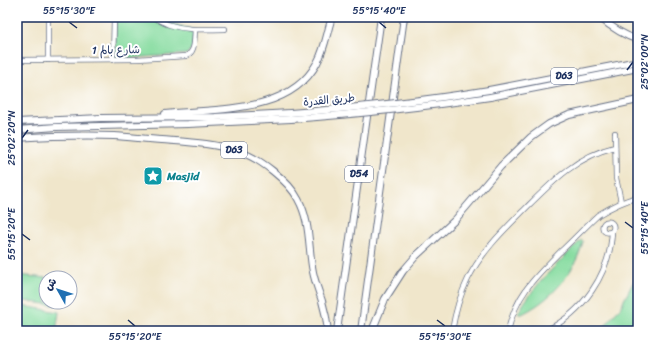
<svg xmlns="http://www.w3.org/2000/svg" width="655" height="348" font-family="Sriracha,'Playpen Sans Arabic',sans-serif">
<rect width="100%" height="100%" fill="#fff"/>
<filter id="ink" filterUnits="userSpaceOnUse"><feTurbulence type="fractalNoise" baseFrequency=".025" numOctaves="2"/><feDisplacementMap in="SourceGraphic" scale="8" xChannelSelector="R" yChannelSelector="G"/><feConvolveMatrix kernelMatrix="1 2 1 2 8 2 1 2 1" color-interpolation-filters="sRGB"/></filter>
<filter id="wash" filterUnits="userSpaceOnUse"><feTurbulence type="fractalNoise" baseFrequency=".012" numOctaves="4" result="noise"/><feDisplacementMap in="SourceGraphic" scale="16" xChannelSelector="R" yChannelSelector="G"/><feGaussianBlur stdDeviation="0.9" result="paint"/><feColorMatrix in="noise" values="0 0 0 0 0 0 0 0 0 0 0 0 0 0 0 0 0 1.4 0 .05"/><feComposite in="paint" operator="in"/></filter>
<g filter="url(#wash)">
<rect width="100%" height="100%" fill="#f0e6cb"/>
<g fill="#85db9f" stroke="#50857e">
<path d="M116,17H151L194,30L192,48L187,54L115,59Z"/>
<path d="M581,240L583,241C575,274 550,301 520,315L518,313C534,284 559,263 581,240Z"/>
<path d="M18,275L46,278V302H61L60,306L17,300Z"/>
<path d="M637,275H638V331H601L620,308Z"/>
<path d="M17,305L59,312L56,331H37L17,328Z"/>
</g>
</g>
<g filter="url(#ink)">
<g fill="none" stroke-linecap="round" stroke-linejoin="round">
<defs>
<g id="minor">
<path d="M153,17C159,20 164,23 170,25C188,31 206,29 225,29"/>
<path d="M17,60L137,59L186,56C196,52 194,39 195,30"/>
<path d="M48,60V17"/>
<path d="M113,60L114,17"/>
<path d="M615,133L616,178L621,202"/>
<circle cx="608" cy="227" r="5.5"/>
<path d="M452,331C455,313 460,295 468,279C482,251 504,230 526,208C552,182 577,156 615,147"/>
<path d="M508,331C516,295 535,277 560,252C573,240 585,227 598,215C611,207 623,201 638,197"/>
<path d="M545,331C583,313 610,274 612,232"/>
</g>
<g id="major">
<path d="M599,17C611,27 623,35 638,40"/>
<path d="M489,90L638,61"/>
<path d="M490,97L638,68"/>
<path d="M165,114C214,108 289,115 317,63C325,49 327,32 332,17"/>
<path d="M17,122L101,118L215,117L290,113"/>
<path d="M17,130L56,127L188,124L291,119"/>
<path d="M17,138C49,136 82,135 114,136C130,137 146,139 162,140C188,142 215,143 240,152C259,158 289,181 298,199C311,222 308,248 313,272C315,282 319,292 322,301C325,311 327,321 328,331"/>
<path d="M337,331L381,17"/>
<path d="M361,331L404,17"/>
<path d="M372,331L385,299L403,271L416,256L455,220L501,166L531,137L549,124L569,115L638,100"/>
</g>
</defs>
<use href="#minor" stroke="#666f84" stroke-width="6"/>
<use href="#major" stroke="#666f84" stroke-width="8"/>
<use href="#minor" stroke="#fff" stroke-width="4.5"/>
<use href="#major" stroke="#fff" stroke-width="6"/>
<defs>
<g id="major-bridge">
<path d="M290,113C357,108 423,101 489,90"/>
<path d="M291,119C358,114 424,107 490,97"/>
</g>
</defs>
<use href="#major-bridge" stroke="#666f84" stroke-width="8" stroke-linecap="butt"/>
<use href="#major-bridge" stroke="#fff" stroke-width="6"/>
</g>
</g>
<path fill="none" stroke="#1b2f5e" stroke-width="1.5" d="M69,22L77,28M379,22L386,28M627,70L633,62M22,138L28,130M625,222L633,228M22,234L30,240M128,320L135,326M437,320L445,326"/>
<defs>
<symbol id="sight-square" viewBox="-11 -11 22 22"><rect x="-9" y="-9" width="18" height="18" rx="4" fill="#0f9aa8" stroke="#fff"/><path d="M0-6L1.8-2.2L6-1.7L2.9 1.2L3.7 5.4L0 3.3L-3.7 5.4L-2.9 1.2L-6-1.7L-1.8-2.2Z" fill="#fff"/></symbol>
</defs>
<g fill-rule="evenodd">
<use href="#sight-square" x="142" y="165" width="22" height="22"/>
</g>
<g text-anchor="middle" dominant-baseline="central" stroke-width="4" stroke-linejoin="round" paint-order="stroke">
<g fill="#fff" stroke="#5f6d8e" stroke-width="1">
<rect x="551" y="68" width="26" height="16" rx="3"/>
<rect x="221" y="142" width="26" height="16" rx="3"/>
<rect x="345" y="166" width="28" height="16" rx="3"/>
</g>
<g font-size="10" font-weight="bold" fill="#1b2f5e">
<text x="564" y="76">D63</text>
<text x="234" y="150">D63</text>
<text x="359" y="174">D54</text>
</g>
<g font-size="11" fill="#1b2f5e" stroke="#fff">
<text transform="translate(116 50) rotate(-1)">شارع بالم 1</text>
<text transform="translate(329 100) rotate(-5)">طريق القدرة</text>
</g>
<g font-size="11" font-weight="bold" fill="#0d838f" stroke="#fff" text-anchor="start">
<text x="167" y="176">Masjid</text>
</g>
</g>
<rect width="655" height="348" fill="none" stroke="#fff" stroke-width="44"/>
<g transform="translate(58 290) rotate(309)"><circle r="19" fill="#ffffff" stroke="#a4acbf"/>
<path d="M0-3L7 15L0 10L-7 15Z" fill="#1f6fb2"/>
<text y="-6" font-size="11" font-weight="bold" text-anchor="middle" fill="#1b2f5e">ش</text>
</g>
<rect x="22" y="22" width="611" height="304" fill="none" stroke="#1b2f5e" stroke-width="1.5"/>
<g font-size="10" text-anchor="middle" fill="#1b2f5e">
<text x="69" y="14">55°15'30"E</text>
<text x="379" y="14">55°15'40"E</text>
<text transform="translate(644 62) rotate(-90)" y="4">25°02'00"N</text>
<text transform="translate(11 138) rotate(-90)" y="4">25°02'20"N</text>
<text transform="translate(644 228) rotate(-90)" y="4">55°15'40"E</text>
<text transform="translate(11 234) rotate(-90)" y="4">55°15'20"E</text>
<text x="135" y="340">55°15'20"E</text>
<text x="445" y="340">55°15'30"E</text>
</g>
</svg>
